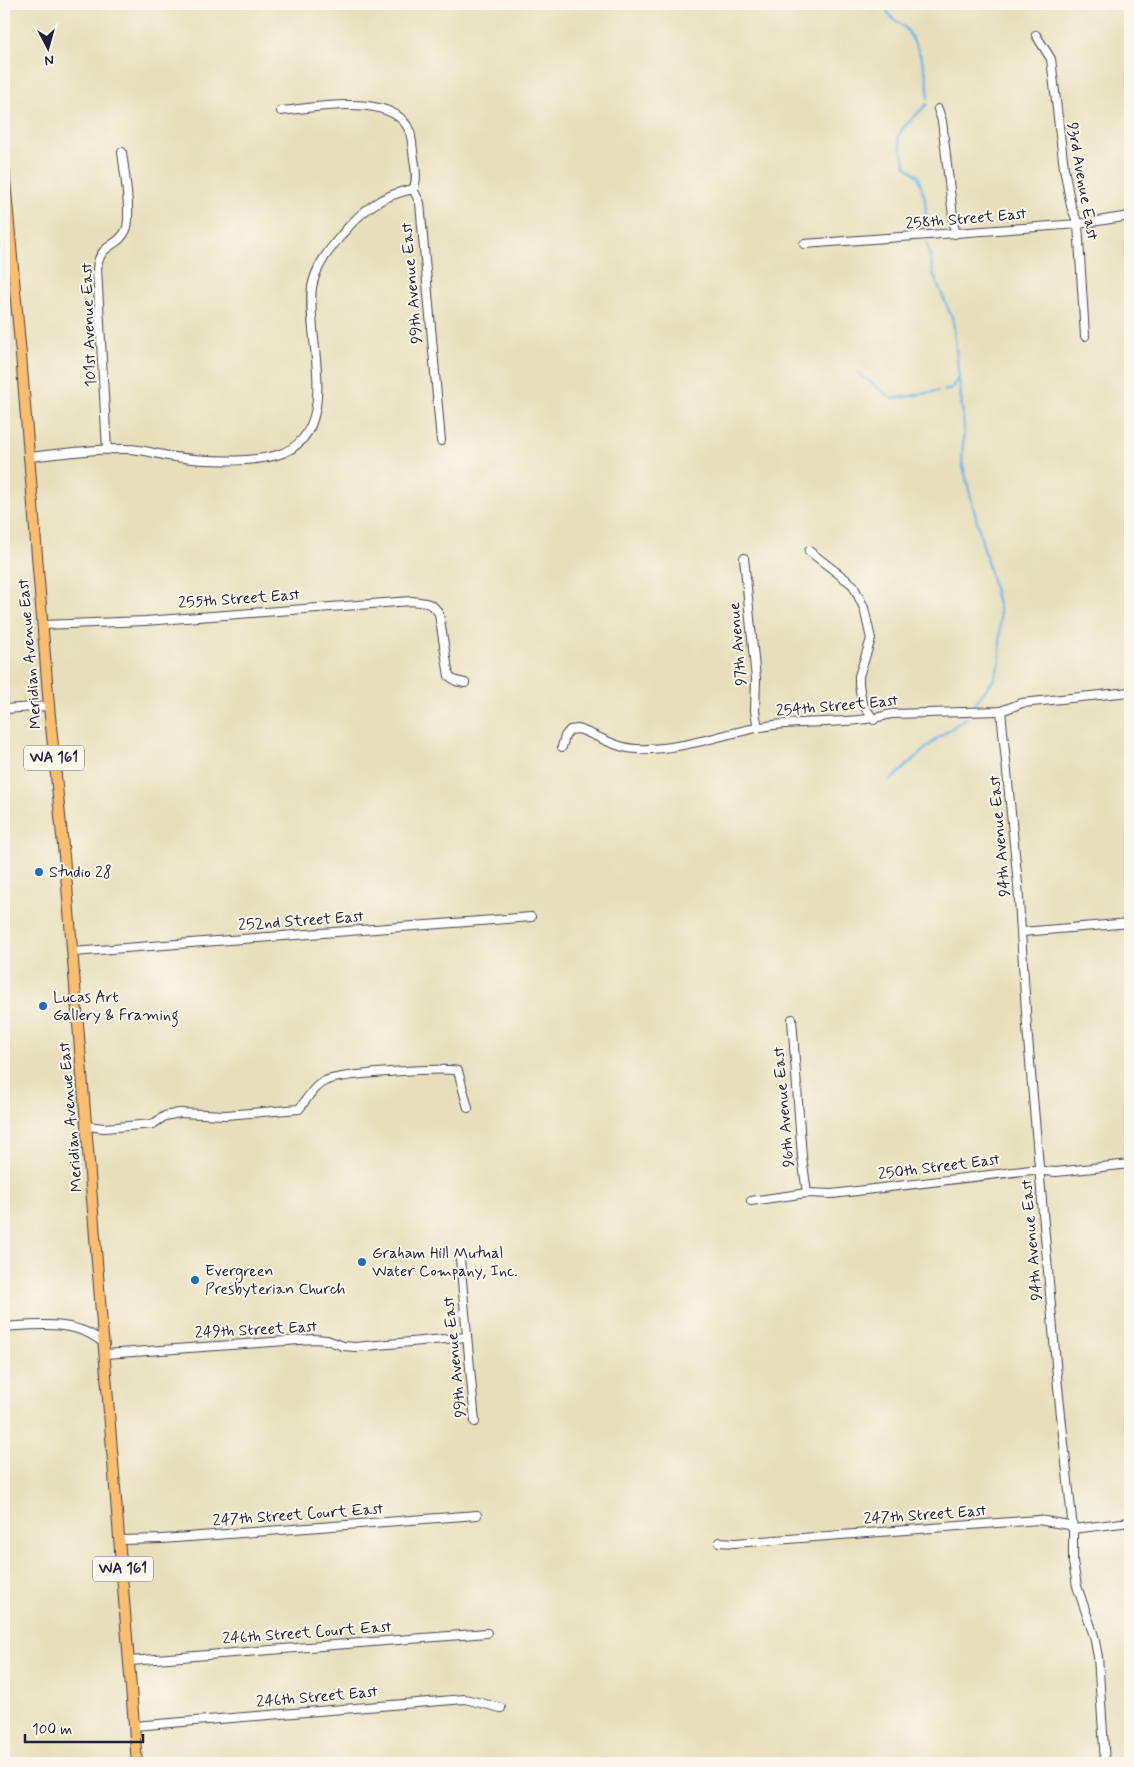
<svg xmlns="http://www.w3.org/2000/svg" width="1134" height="1767" font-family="Mynerve,sans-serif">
<rect width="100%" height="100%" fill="#fbf7ec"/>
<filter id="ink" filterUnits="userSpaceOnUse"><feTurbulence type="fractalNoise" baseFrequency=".02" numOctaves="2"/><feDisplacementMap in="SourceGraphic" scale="10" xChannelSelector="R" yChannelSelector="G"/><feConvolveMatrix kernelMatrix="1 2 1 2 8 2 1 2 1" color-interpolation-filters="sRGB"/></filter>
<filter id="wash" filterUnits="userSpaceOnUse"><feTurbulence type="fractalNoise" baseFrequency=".0096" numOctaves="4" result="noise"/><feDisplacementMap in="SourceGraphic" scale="20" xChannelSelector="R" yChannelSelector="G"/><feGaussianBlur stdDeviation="1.12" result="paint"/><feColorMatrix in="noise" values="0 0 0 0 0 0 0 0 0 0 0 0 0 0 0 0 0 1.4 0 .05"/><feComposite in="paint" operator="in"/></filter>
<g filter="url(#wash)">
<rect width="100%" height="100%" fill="#e7dfbb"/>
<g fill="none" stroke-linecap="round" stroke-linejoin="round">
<g stroke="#71b5e7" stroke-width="2.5">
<path d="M887,4C885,20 900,20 907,30C920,50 929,74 928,98"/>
<path d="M927,230L925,199L918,176L906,166L898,137L903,128L927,104"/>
<path d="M927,243L934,276L953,320L964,427L962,462L1000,612V661L994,679L971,708"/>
<path d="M858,373L893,399L938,391"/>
<path d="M944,391L951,389L958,378"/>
<path d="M891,780L935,740L966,718"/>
</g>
</g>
</g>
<g filter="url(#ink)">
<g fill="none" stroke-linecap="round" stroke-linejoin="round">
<defs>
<g id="minor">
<path d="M1036,35L1051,59L1064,168L1071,206L1078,224L1085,336"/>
<path d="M938,109L942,121L955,234"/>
<path d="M281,111C314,108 395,91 410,132C412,138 412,145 413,151C414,162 419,179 413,189"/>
<path d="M413,189L420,203L441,441"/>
<path d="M804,244L1078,224L1130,216"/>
<path d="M107,450L97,269C99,243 118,248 126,230C132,217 124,168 122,152"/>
<path d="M28,457C61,454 94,448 127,449C143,449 159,455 175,457C204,461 249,463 277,455C345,435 305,336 312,287C316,265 330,249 344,232C363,209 383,195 413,189"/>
<path d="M809,551L853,585L864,608L871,639L859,676V684L862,703L874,720"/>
<path d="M744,558L756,679L755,711L758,728"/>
<path d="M43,625L145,621L411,601C423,602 433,602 439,614L449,676L456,681L465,683"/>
<path d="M4,709L49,706"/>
<path d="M1001,711L1018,884L1027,1027L1058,1387L1073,1529V1562L1077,1586L1094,1636L1098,1657L1105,1763"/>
<path d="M562,747L565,736L570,730L578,729C597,735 616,748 636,749C681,751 723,733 767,726C806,720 855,725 891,714L1001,711L1022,703L1130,692"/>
<path d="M1022,932L1130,923"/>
<path d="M73,952L531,917"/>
<path d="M792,1019L802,1157L807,1193"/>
<path d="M87,1126L104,1128L153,1124L165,1116L179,1113L226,1115L299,1109C307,1100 313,1086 325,1081C338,1074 443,1067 458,1071L468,1108"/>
<path d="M751,1201L807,1193L832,1194L1031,1170L1056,1172L1130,1164"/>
<path d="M460,1259L475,1422"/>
<path d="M4,1327C37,1325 80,1319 105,1345"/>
<path d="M106,1354L313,1339L327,1340L343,1346L355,1347L467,1337"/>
<path d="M121,1540L162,1539L477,1515"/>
<path d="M719,1542L735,1543L1038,1520L1069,1525L1073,1529L1130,1522"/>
<path d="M130,1661L487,1633"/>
<path d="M134,1726L465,1699L501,1708"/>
</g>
<path id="major" d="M4,170L21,355L49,706L67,886L137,1763"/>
</defs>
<use href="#minor" stroke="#403e4e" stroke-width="10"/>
<use href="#major" stroke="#403e4e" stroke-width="12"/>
<use href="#minor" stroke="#fff" stroke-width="8"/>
<use href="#major" stroke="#fbbd6e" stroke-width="10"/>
</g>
</g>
<g fill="#1f6fb2" stroke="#fbf7ec" stroke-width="2">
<circle cx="39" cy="872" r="5"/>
<circle cx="43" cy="1006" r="5"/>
<circle cx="362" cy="1262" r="5"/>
<circle cx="195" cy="1280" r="5"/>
</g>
<g text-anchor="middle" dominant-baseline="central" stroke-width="4" stroke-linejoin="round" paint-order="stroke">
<g fill="#fbf7ec" stroke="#636270" stroke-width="1">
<rect x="24" y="745.5" width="60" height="25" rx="4"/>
<rect x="93" y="1556.5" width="60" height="25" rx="4"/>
</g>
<g font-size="15" font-weight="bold" fill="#22223b">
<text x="54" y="758">WA 161</text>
<text x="123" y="1569">WA 161</text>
</g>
<g font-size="16" fill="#22223b" stroke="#fbf7ec">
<text transform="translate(1082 181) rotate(80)">93rd Avenue East</text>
<text transform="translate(966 219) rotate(-5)">258th Street East</text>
<text transform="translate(412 283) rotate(-95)">99th Avenue East</text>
<text transform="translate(89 325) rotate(-92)">101st Avenue East</text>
<text transform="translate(239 599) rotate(-4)">255th Street East</text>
<text transform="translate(738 644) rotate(-95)">97th Avenue</text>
<text transform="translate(30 654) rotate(-95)">Meridian Avenue East</text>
<text transform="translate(837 706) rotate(-5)">254th Street East</text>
<text transform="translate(1000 836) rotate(-95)">94th Avenue East</text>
<text transform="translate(301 921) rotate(-4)">252nd Street East</text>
<text transform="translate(784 1107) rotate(-95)">96th Avenue East</text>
<text transform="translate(71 1117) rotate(-95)">Meridian Avenue East</text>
<text transform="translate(939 1167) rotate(-7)">250th Street East</text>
<text transform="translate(1032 1240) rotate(-95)">94th Avenue East</text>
<text transform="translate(256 1330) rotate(-3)">249th Street East</text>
<text transform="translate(455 1357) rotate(-96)">99th Avenue East</text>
<text transform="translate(298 1515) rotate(-4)">247th Street Court East</text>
<text transform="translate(925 1515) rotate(-4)">247th Street East</text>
<text transform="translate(307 1633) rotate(-4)">246th Street Court East</text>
<text transform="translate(317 1697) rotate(-5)">246th Street East</text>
</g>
<g font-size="16" fill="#22223b" stroke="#fbf7ec" text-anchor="start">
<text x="49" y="872">Studio 28</text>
<text x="53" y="997">Lucas Art<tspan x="53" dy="18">Gallery &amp; Framing</tspan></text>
<text x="372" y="1253">Graham Hill Mutual<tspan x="372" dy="18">Water Company, Inc.</tspan></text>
<text x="205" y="1271">Evergreen<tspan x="205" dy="18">Presbyterian Church</tspan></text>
</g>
</g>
<rect width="1134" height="1767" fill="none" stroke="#fbf7ec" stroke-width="20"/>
<g transform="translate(48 48) rotate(174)" stroke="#fbf7ec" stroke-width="4" paint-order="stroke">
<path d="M0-4L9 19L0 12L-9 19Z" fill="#22223b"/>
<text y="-8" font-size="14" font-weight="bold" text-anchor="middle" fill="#22223b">N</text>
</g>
<path d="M25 1734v8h118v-8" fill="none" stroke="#22223b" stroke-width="2.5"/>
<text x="32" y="1734" font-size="15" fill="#22223b" stroke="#fbf7ec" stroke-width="4" paint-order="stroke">100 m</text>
</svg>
